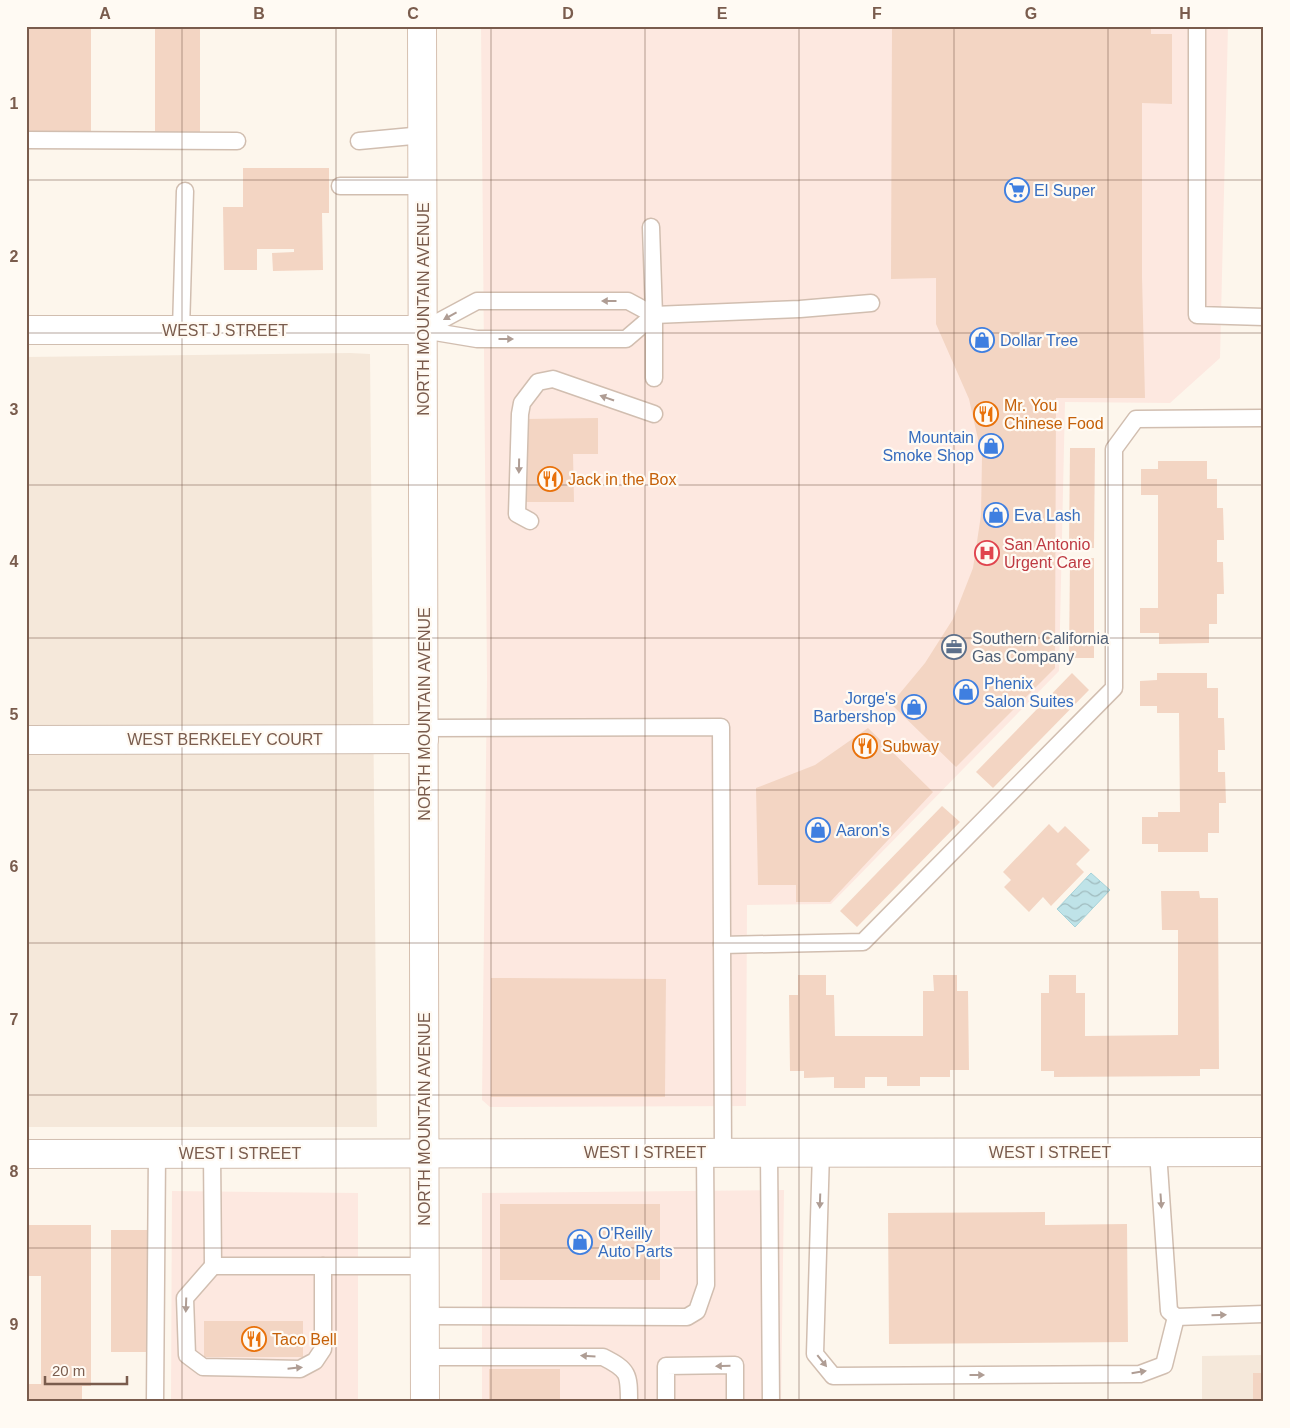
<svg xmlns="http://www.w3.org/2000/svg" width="1290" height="1428" font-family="Arial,sans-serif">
<defs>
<pattern id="water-waves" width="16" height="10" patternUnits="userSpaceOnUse" patternTransform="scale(1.25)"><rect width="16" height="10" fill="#bfe3e8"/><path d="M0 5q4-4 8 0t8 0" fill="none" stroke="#a0bbbe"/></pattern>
</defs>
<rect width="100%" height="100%" fill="#fdf6ec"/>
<g fill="#f5e8da">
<path d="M350,353L370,354L377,1127H26V357Z"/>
<path d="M1264,1355V1402H1202V1356Z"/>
</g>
<g fill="#fde8e0">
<path d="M481,26H1228L1220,358L1170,403L1065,402L1059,671L831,904L747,905L746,1106L490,1107L482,1100L487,678Z"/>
<path d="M784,1190L781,1402H482V1193Z"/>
<path d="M172,1191L358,1193V1402H171Z"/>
</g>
<path fill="url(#water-waves)" stroke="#a5d3da" d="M1091,873L1110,890L1075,927L1057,909Z"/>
<g fill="#f3d5c3">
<rect x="26" y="26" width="65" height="106"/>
<path d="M155,26H224V29H200V133H155Z"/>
<path d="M892,26H1151V34H1172V104L1142,103V277L1145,398H1056L1055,668L956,767L891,704L925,663L953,619L973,568L981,515L982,457L969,399L936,324V278L891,279Z"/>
<path d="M243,168H329V213H322L323,270L273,271L272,253L294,252V249H257V270H224L223,207H243Z"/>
<path d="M598,418V454H573L574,502H526L525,419Z"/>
<path d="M1070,448H1095L1094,548H1069Z"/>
<path d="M1158,461H1207V479H1217V508H1223L1224,540H1217V562H1223L1224,594H1217V624H1209V643L1159,644V633H1140V608H1158V495H1141V469H1158Z"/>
<path d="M1070,558H1094V658H1069Z"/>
<path d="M1072,673L1089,690L993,788L976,772Z"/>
<path d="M1157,673H1207V688H1218V718H1224L1225,750H1218V772H1225L1226,803H1219V833H1208V852H1158V844H1142V817H1158V812H1180L1179,713H1157V706H1140V681L1157,680Z"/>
<path d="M868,728L933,792L830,902H796V885H758L756,788L815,765Z"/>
<path d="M942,806L960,822L857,927L840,911Z"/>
<path d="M1049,824L1058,833L1065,826L1090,850L1076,864L1084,872L1051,906L1043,897L1029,912L1004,887L1011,880L1003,872Z"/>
<path d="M1161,891H1199L1200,898H1218L1219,1069H1200V1076L1054,1077V1071H1041V993H1049V975H1076V993H1085V1036L1178,1035V930H1162Z"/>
<path d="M798,975H826V995H834L835,1036H923V991H934L933,975H957V991H968L969,1070H950V1077H920V1086H887V1077H865V1088H834V1077L804,1078V1071H790L789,995H798Z"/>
<path d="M491,978L666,979L665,1097H491Z"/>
<rect x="500" y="1204" width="160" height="76"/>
<path d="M1045,1212V1225L1127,1224L1128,1342L889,1344L888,1213Z"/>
<path d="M26,1225H91V1386H82V1402H26V1384H41V1276H26Z"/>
<rect x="111" y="1230" width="37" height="122"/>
<rect x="204" y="1321" width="99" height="36"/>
<rect x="489" y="1369" width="71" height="33"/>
<rect x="1253" y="1373" width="11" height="29"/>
</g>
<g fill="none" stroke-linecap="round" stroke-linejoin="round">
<defs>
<g id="service">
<path d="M1197,26V315L1264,317"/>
<path d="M26,140L237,141"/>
<path d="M359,141L423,135"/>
<path d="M340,186H423"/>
<path d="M651,227L654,315V378"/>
<path d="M181,330L185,191"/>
<path d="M423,330L477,301H628L654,315L800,309L871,303"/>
<path d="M423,330L477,339H626L654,315"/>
<path d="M530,521L517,514L520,414L522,403L538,382L553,379L654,414"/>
<path d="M424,728L721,727L723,1152"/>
<path d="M722,945L863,942L1114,688V449L1136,419L1264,418"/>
<path d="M769,1152L771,1402"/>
<path d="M821,1152L815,1354L833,1376L1140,1374L1164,1365L1176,1317"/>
<path d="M1158,1152L1169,1311L1176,1317L1264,1314"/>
<path d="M212,1153L213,1266H425"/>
<path d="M213,1266L185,1298L187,1355L203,1367L300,1369L315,1361L323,1349V1266"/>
<path d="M425,1316L687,1317L697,1311L706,1285L705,1152"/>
<path d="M425,1357H603C629,1370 629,1374 629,1402"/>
<path d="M155,1402L157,1153"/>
<path d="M666,1402V1366L735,1365V1402"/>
</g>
<g id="minor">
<path d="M26,330H423"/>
<path d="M26,740L424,739"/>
</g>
<path id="tertiary" d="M26,1154L1264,1152"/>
<path id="secondary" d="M422,26L425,1402"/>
</defs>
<use href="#service" stroke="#d1beb0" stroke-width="19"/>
<use href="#minor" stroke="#d1beb0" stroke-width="30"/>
<use href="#tertiary" stroke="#d1beb0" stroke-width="30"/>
<use href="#secondary" stroke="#d6c0b0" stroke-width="30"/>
<use href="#service" stroke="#fff" stroke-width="16"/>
<use href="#minor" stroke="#fff" stroke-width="28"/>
<use href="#tertiary" stroke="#fff" stroke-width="28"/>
<use href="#secondary" stroke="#fff" stroke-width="28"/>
</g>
<defs><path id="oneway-solid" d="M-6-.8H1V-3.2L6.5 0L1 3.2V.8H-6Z" transform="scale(1.25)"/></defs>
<g fill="#af9d94">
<use href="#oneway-solid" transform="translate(609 301) rotate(180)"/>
<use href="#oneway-solid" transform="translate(450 316) rotate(151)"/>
<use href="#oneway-solid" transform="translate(506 339)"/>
<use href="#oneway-solid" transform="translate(607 398) rotate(-161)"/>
<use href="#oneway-solid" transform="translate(519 466) rotate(91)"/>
<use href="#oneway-solid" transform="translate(820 1201) rotate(92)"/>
<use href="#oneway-solid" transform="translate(1161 1201) rotate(86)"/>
<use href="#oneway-solid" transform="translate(186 1305) rotate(92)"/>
<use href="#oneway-solid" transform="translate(1219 1315) rotate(-2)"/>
<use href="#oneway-solid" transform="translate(588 1356) rotate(-177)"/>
<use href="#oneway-solid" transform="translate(822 1361) rotate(51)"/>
<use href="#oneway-solid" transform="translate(723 1366) rotate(179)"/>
<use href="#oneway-solid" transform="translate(295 1368) rotate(-6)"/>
<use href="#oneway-solid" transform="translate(1139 1372) rotate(-9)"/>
<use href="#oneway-solid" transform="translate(977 1375)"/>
</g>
<path fill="none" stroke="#7a5c4d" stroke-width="1" stroke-opacity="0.55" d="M182,26V1402M336,26V1402M491,26V1402M645,26V1402M799,26V1402M954,26V1402M1108,26V1402M26,180H1264M26,333H1264M26,485H1264M26,638H1264M26,790H1264M26,943H1264M26,1095H1264M26,1248H1264"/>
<defs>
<symbol id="supermarket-ring" viewBox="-11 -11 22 22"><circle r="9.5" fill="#fffaf3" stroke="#3f7fe0" stroke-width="1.5"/><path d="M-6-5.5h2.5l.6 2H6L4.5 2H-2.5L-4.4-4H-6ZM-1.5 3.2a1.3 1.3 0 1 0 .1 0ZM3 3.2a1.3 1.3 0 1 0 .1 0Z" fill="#3f7fe0"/></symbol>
<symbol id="shop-ring" viewBox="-11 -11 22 22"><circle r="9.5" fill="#fffaf3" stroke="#3f7fe0" stroke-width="1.5"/><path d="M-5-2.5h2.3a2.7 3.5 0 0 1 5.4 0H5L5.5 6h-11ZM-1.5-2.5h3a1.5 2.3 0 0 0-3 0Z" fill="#3f7fe0"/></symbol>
<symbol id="restaurant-ring" viewBox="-11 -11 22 22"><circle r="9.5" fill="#fffaf3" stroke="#e8710a" stroke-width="1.5"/><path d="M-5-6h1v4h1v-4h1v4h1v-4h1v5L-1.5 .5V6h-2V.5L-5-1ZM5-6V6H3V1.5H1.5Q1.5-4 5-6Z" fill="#e8710a"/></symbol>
<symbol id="hospital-ring" viewBox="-11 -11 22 22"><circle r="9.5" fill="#fffaf3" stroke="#e0444e" stroke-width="1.5"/><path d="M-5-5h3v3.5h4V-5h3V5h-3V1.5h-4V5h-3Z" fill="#e0444e"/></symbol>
<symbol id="office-ring" viewBox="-11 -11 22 22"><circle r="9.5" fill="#fffaf3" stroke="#5c6f8a" stroke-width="1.5"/><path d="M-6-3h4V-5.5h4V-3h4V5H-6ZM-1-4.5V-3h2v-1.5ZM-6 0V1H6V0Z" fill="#5c6f8a"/></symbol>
</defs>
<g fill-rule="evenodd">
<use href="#supermarket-ring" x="1003" y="176" width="28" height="28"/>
<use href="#shop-ring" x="968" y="326" width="28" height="28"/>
<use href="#restaurant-ring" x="972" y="400" width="28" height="28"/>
<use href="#shop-ring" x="977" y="432" width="28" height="28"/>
<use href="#restaurant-ring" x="536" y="465" width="28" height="28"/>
<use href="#shop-ring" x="982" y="501" width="28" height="28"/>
<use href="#hospital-ring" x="973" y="539" width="28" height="28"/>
<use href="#office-ring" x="940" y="633" width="28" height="28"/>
<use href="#shop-ring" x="952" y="678" width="28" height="28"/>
<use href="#shop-ring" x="900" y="693" width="28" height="28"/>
<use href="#restaurant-ring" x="851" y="732" width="28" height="28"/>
<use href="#shop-ring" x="804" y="816" width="28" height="28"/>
<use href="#shop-ring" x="566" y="1228" width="28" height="28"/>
<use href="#restaurant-ring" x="240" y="1325" width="28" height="28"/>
</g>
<g text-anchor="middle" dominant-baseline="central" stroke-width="4.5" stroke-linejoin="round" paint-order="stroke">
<g font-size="16" fill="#366cbe" stroke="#fffaf3" text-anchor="start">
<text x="1034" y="190">El Super</text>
<text x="1000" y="340">Dollar Tree</text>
<text x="974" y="437" text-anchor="end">Mountain<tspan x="974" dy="18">Smoke Shop</tspan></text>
<text x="1014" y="515">Eva Lash</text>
<text x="984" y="683">Phenix<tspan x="984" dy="18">Salon Suites</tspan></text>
<text x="896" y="698" text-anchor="end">Jorge's<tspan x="896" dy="18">Barbershop</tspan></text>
<text x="836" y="830">Aaron's</text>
<text x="598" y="1233">O'Reilly<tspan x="598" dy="18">Auto Parts</tspan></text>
</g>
<g font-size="16" fill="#7a5c4d" stroke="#fffaf3">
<text transform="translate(423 309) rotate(-90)">NORTH MOUNTAIN AVENUE</text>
<text x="225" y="330">WEST J STREET</text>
<text transform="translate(424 714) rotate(-90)">NORTH MOUNTAIN AVENUE</text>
<text x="225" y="739">WEST BERKELEY COURT</text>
<text transform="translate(424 1119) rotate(-90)">NORTH MOUNTAIN AVENUE</text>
<text x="645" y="1152">WEST I STREET</text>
<text x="1050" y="1152">WEST I STREET</text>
<text x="240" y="1153">WEST I STREET</text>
</g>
<g font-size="16" fill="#c56008" stroke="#fffaf3" text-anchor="start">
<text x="1004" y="405">Mr. You<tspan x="1004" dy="18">Chinese Food</tspan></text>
<text x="568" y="479">Jack in the Box</text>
<text x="882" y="746">Subway</text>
<text x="272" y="1339">Taco Bell</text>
</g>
<g font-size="16" fill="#be3a42" stroke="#fffaf3" text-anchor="start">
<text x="1004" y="544">San Antonio<tspan x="1004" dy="18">Urgent Care</tspan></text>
</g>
<g font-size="16" fill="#4e5e75" stroke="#fffaf3" text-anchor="start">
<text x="972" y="638">Southern California<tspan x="972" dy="18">Gas Company</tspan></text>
</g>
</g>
<rect width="1290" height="1428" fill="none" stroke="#fffaf3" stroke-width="55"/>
<path d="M45 1376v8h82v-8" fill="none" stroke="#7a5c4d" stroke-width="2.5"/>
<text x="52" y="1376" font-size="15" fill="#7a5c4d" stroke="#fffaf3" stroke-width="4" paint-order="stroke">20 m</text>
<rect x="28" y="28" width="1234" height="1372" fill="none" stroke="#7a5c4d" stroke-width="2"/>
<g font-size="16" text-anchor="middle" font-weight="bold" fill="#7a5c4d">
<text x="105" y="19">A</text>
<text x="259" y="19">B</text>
<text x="413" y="19">C</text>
<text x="568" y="19">D</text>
<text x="722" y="19">E</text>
<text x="877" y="19">F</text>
<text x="1031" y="19">G</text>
<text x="1185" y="19">H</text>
<text x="14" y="109">1</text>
<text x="14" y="262">2</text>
<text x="14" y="415">3</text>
<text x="14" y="567">4</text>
<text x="14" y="720">5</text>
<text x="14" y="872">6</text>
<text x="14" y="1025">7</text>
<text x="14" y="1177">8</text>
<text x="14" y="1330">9</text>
</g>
</svg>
